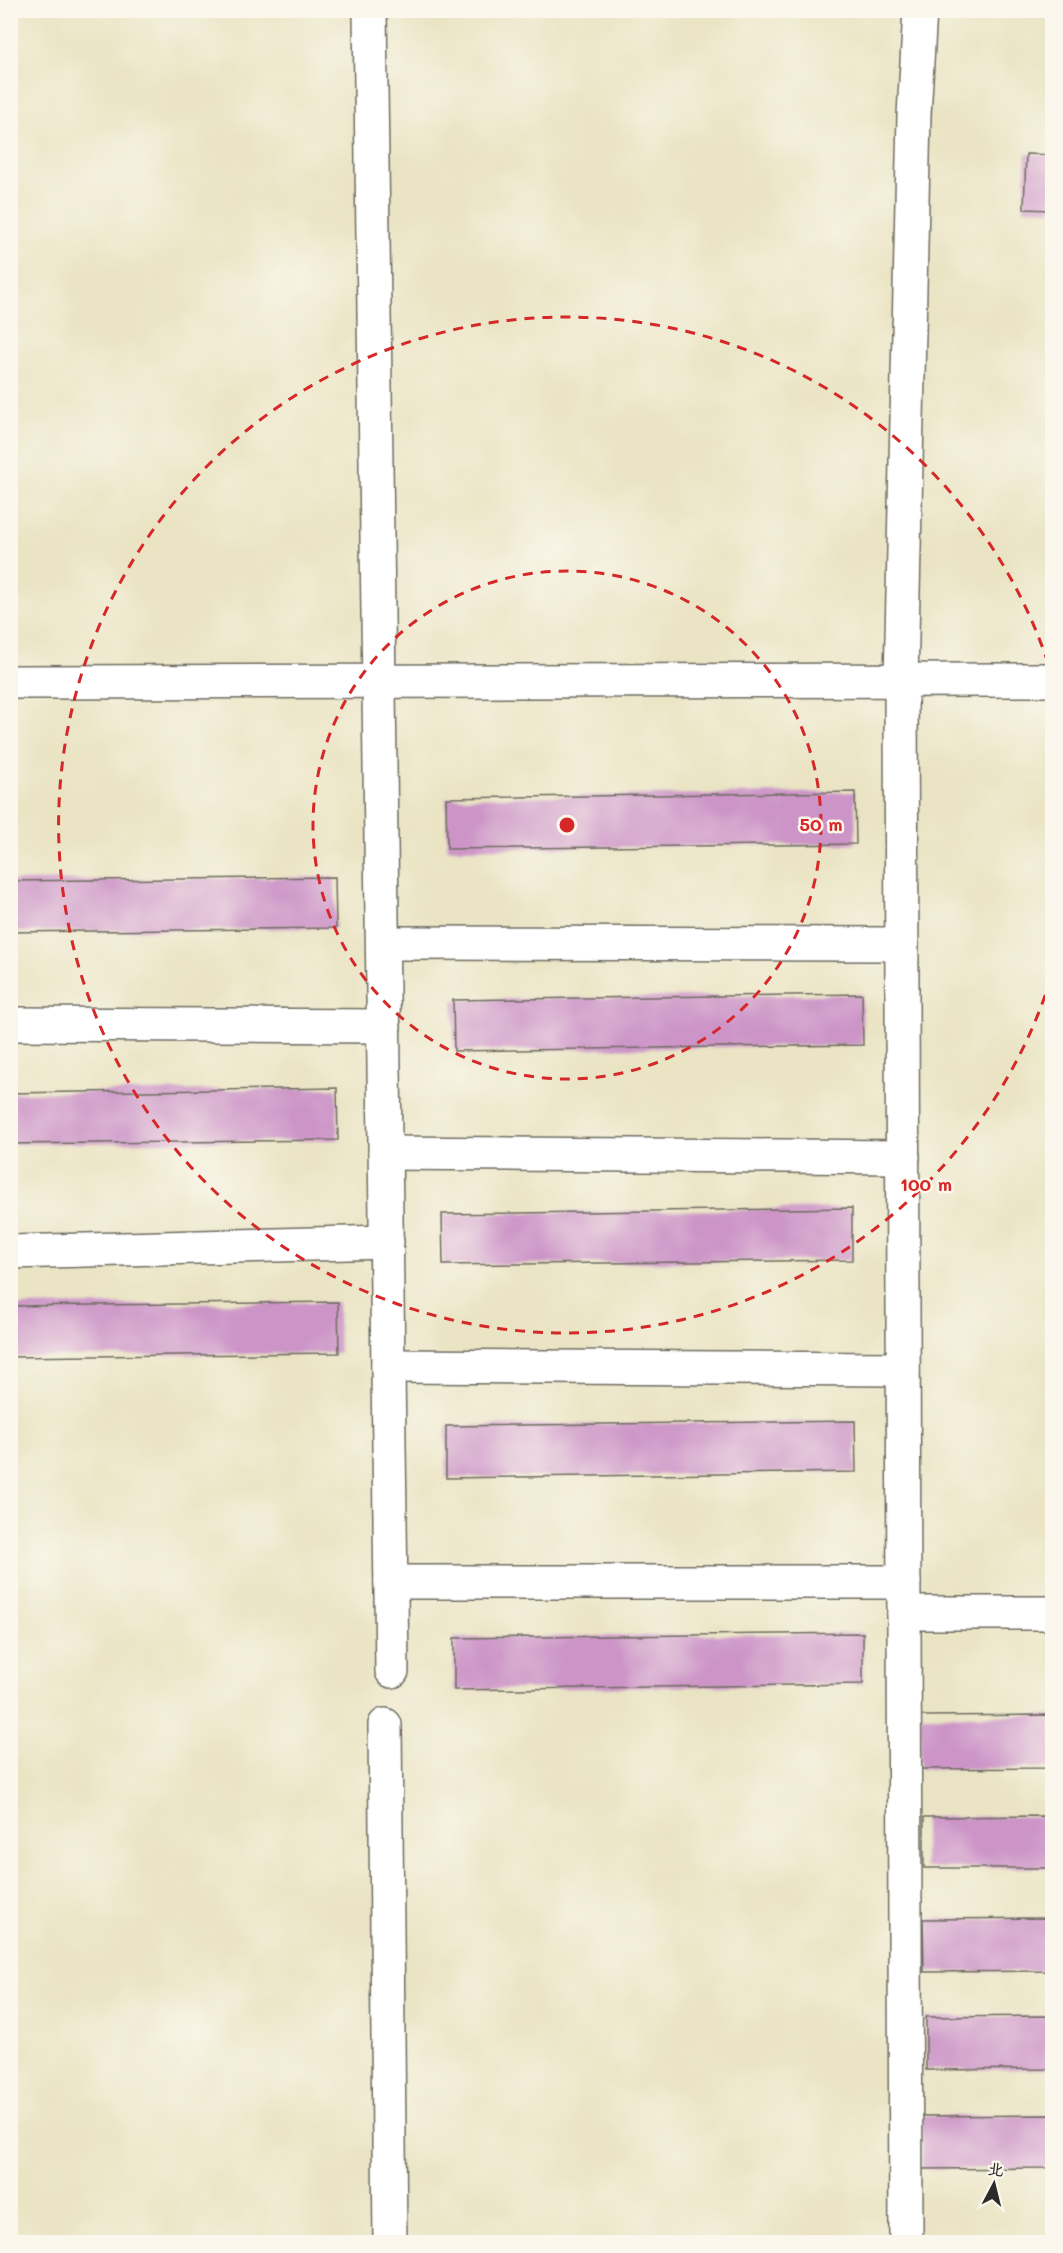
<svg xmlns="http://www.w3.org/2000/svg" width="1063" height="2253" font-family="Mali,'LXGW WenKai TC',sans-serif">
<rect width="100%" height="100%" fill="#fbf7ec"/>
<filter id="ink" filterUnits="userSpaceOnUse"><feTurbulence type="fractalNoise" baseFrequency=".0167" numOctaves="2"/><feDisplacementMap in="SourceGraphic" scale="12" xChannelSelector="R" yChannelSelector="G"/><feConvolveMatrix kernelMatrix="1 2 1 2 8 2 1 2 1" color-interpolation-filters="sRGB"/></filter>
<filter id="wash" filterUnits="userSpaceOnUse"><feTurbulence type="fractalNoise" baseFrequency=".008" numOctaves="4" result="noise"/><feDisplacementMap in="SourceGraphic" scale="24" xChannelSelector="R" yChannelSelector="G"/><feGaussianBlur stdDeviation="1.35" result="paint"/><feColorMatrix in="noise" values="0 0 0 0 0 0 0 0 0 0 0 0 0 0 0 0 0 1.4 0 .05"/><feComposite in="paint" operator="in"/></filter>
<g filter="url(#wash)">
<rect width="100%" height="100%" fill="#eae4c4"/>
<g id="blocks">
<g fill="#cc94c7">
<path d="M1026,154L1052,155V210L1024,209Z"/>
<path d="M855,792L856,844L447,849L446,798Z"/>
<path d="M335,877L336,928L10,932V881Z"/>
<path d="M862,994L863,1045L454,1051L453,1000Z"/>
<path d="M337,1088L338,1140L10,1144V1093Z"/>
<path d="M852,1208V1260L443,1265L442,1214Z"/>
<path d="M338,1302L339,1353L10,1357V1306Z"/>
<path d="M855,1421L856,1472L446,1478V1426Z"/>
<path d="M863,1633V1684L454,1690V1638Z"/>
<path d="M1052,1715V1768L920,1769V1716Z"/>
<path d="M1052,1816V1868H924V1817Z"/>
<path d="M1052,1918V1971L924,1972L923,1919Z"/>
<path d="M1052,2016V2069L926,2070V2017Z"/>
<path d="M1052,2115V2168L922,2169V2116Z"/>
</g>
</g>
</g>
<g filter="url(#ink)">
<use href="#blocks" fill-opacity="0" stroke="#6e6c61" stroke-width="1.5"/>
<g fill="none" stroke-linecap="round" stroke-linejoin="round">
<defs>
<g id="street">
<path d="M370,10L392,1671"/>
<path d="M10,682L1052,680"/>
<path d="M383,943L902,944"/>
<path d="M10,1024L384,1026"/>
<path d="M385,1153L903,1157"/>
<path d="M10,1252L387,1242"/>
<path d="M388,1366L903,1369"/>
<path d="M391,1582H904"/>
<path d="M904,1613H1052"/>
<path d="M385,1725L390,2242"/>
<path d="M906,2242L901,680L914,115L920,10"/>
</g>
</defs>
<use href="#street" stroke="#6e6c61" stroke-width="36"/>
<use href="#street" stroke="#fff" stroke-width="33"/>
</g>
</g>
<g fill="none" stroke="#d62828" stroke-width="3" stroke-dasharray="10 8">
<circle cx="567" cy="825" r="254"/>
<path d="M1051 978A508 508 0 1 1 1051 672"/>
</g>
<circle cx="567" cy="825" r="9" fill="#d62828" stroke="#fbf7ec" stroke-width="3"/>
<g font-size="18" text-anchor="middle" font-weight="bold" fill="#d62828" stroke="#fbf7ec" stroke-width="5" stroke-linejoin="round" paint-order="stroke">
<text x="821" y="831">50 m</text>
<text x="926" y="1191">100 m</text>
</g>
<rect width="1063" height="2253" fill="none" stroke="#fbf7ec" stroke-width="36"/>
<g transform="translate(994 2184) rotate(7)" stroke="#fbf7ec" stroke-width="4.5" paint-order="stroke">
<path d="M0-4.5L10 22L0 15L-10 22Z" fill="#2b2b2b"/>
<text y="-9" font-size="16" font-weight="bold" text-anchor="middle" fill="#2b2b2b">北</text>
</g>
</svg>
